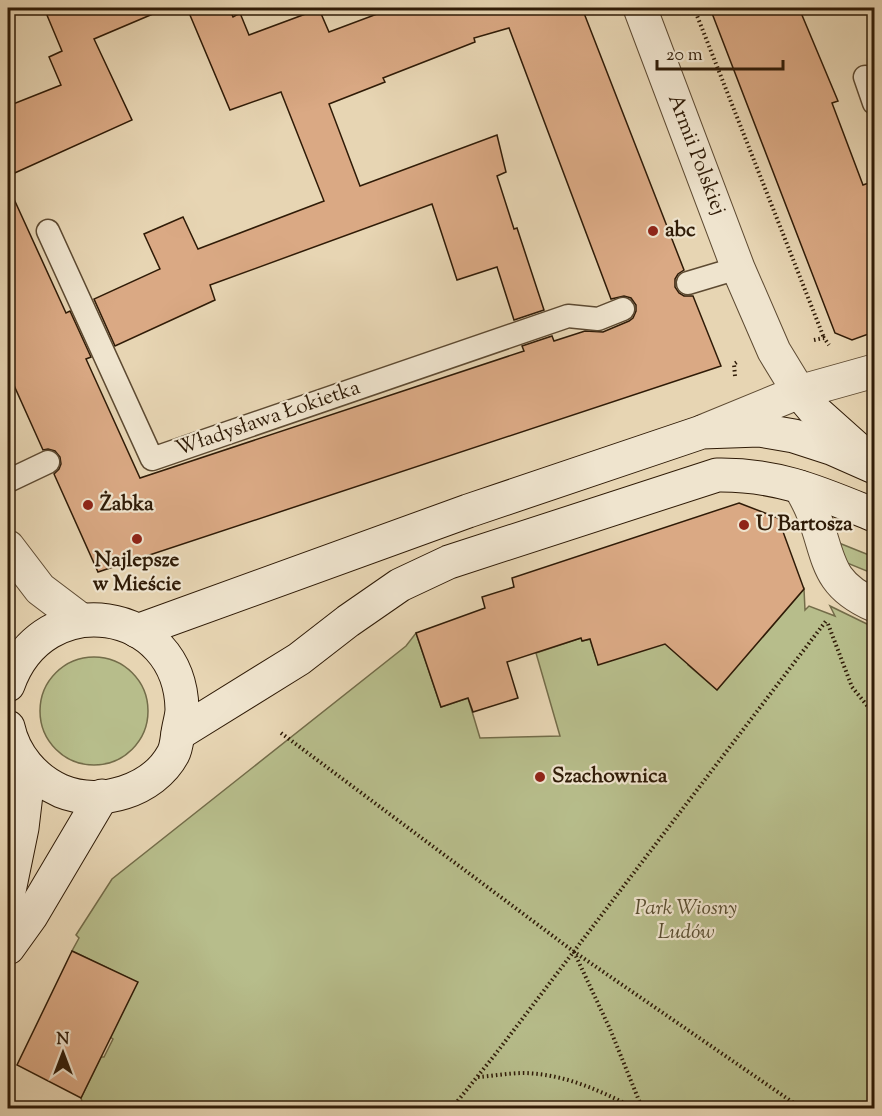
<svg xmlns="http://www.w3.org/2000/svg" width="882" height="1116" font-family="'Sorts Mill Goudy',serif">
<rect width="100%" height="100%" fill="#e7d5b3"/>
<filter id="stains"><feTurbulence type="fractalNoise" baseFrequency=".00333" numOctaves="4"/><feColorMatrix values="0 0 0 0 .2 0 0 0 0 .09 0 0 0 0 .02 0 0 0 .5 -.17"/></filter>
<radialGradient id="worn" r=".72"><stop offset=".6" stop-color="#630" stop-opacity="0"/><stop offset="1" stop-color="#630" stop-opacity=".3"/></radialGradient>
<g fill="#b7bd8b" stroke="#736c49" stroke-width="1.5">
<path d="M834,541L874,557V574L847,563Z"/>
<path d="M804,589L805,610L809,606L835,616L830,606L869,625L874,619V1108H84L81,1098L101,1057H104L113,1039L110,1037L137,982L72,951L79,938L76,935L112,879L406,646L416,633L441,707L468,698L480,738L560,736L536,653L581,638L583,641L590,639L598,664L654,643L709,641L688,665L717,690Z"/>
<circle cx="94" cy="711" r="54"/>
</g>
<g fill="#daa984" stroke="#2f1b07" stroke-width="1.5">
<path d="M44,8H167L94,39L132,120L8,176V106L61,85L49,57L62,51Z"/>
<path d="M187,8H229L233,17L240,13L249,35L319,9L329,32L393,8H582L684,270L678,274L675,279V287L679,293L684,296H693L721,366L98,572L54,474L59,469L61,464L60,457L55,451L48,449L43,450L8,372V186L66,313L70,311L91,357L86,359L140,478L524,351L522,346L552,336L554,341L585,331L603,332L629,321L633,318L636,311V305L631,298L624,296L611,299L509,28L474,38L475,42L383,78L385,82L329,104L360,186L497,135L506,172L497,176L514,229L517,228L544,310L514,320L497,267L457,280L432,204L210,285L215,300L115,346L94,299L160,269L144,234L183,217L198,249L324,201L281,92L230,110Z"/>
<path d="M710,8H799L838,101L832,103L863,185L874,181V332L852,340L835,333Z"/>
<path d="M739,503L778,518L804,589L717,690L665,644L598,665L590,639L582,641L581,638L507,662L518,698L473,712L468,698L441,707L416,633L485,608L482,597L514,587L512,578Z"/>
<path d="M72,951L138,982L81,1098L17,1065Z"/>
</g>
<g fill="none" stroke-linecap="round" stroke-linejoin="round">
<defs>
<g id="service">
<path d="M865,77L874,103"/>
<path d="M48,231L152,459L568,316L598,319L623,309"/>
<path d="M688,283L738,268"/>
<path d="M8,481L48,462"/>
</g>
<g id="minor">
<path d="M640,8L738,268L774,351L799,392"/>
<path d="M704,431L799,392L874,371"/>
<path d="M800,487C805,496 811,506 814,516C830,559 826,584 874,605"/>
</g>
<path id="tertiary" d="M8,547L40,589L81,620"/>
<g id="secondary">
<path d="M799,392L815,411L862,453"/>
<path d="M137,631L468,511L702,432L759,430L794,436L831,448L874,467"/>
<path d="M8,685C43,585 180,606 182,709C182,715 180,722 179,727C177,736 177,747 173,754C153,791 100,807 61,791C34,779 14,755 8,727"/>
<path d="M178,734L299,659L348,621L400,585L449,562L717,475C778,474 820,493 874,515"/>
<path d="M8,896L22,828L29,769"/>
<path d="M8,948L31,916L102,796"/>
</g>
</defs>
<use href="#service" stroke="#5d4a32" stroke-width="25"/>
<use href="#minor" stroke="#5d4a32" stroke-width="35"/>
<use href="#tertiary" stroke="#5d4a32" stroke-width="35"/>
<use href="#secondary" stroke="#2f1b07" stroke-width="35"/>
<g stroke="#2f1b07" stroke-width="4" stroke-dasharray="1.5 3" stroke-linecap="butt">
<path d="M694,8L824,338"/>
<path d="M814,340L824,338L829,345"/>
<path d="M735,376L734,364L737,362"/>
<path d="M828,624L852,687L874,714"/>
<path d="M281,733L573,951L801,1108"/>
<path d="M574,952L610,1029L642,1108"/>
<path d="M478,1077C493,1076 509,1073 524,1073C564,1074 599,1090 634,1108"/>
<path d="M452,1108L494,1056L826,621"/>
</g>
<use href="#service" stroke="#efe4ce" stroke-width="22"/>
<use href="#minor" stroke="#efe4ce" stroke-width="33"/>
<use href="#tertiary" stroke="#efe4ce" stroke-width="33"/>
<use href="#secondary" stroke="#efe4ce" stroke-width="33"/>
</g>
<g fill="#8f2418" stroke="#efe4ce" stroke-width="2">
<circle cx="653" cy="231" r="6"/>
<circle cx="88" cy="505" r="6"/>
<circle cx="744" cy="525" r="6"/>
<circle cx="137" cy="539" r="6"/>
<circle cx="540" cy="777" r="6"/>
</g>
<g text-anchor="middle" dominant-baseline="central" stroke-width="4.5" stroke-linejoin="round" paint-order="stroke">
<g font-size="21" fill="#2f1b07" stroke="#efe4ce">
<text transform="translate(696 155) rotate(69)">Armii Polskiej</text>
<text transform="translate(268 419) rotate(-19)">Władysława Łokietka</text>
</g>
<g font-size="21" font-weight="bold" fill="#2f1b07" stroke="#efe4ce" text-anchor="start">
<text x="665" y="231">abc</text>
<text x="100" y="505">Żabka</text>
<text x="756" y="525">U Bartosza</text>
<text x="137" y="561" text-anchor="middle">Najlepsze<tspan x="137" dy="24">w Mieście</tspan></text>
<text x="552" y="777">Szachownica</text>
</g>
<g font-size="21" font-style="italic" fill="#584c2f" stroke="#efe4ce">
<text x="686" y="909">Park Wiosny<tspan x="686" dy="24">Ludów</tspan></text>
</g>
</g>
<rect width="882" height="1116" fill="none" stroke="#e7d5b3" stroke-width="30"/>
<rect x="9" y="9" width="864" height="1098" fill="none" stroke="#2f1b07" stroke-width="3"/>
<rect x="15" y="15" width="852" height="1086" fill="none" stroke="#2f1b07" stroke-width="1.5"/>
<g transform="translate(63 1053)" stroke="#efe4ce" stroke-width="4.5" paint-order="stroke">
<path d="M0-4.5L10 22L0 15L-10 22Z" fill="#2f1b07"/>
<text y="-9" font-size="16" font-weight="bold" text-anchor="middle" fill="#2f1b07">N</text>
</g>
<path d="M657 60v9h126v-9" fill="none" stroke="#2f1b07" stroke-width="3"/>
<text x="666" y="60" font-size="18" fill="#2f1b07" stroke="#efe4ce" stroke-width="4.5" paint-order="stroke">20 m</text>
<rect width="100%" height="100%" filter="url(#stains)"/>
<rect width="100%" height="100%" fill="url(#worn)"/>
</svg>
